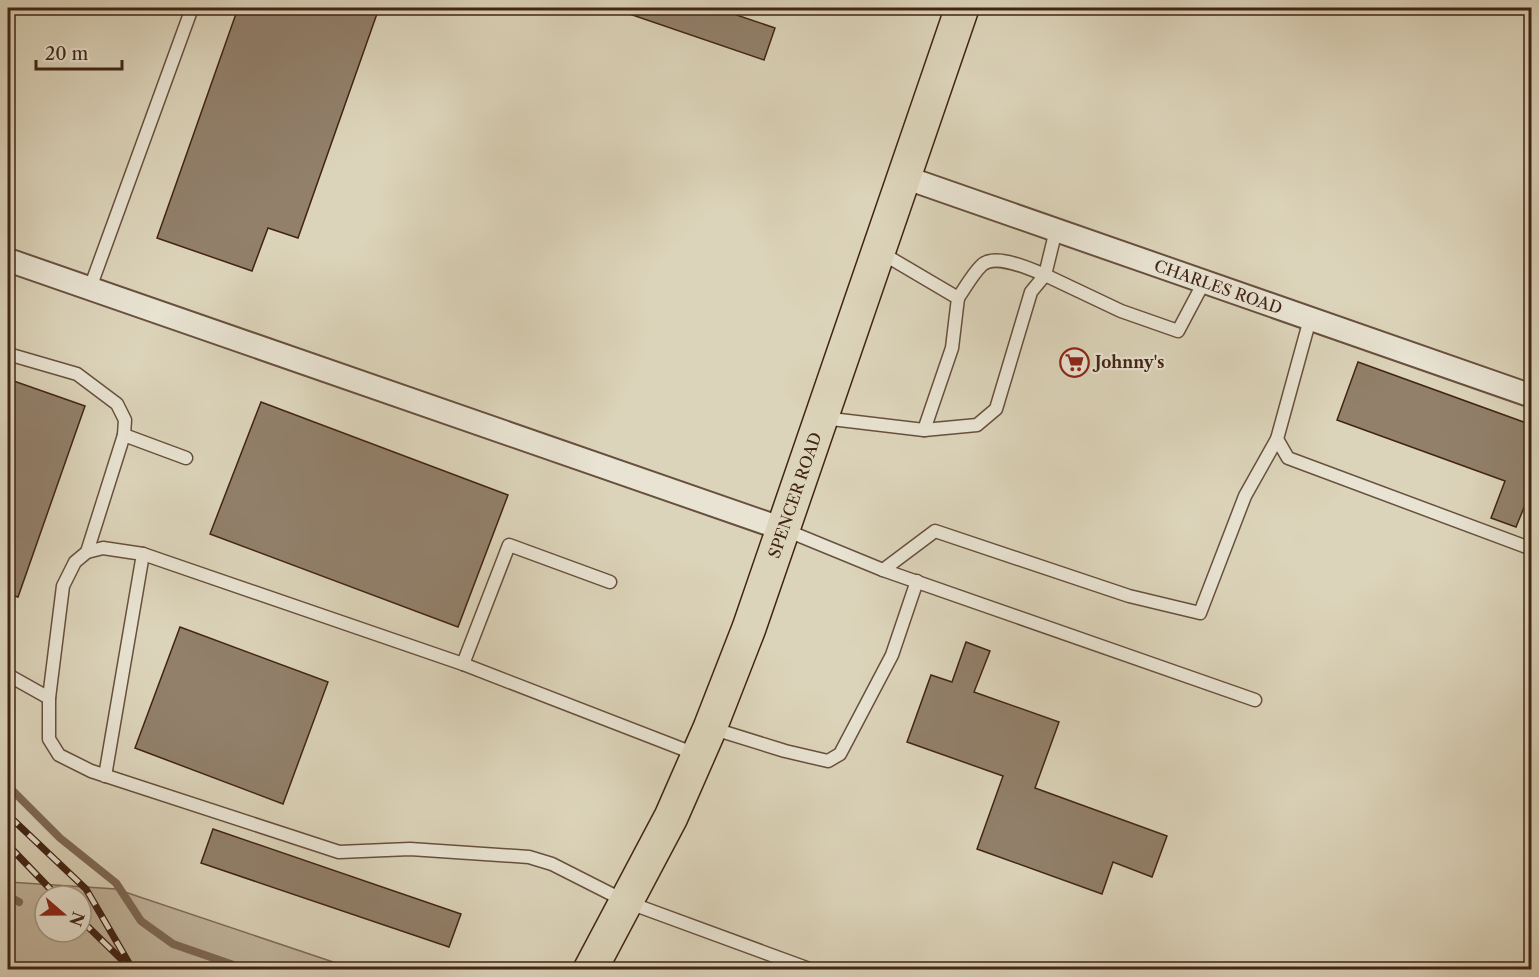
<svg xmlns="http://www.w3.org/2000/svg" width="1539" height="977" font-family="'Libre Caslon Text',serif">
<rect width="100%" height="100%" fill="#dcd4ba"/>
<filter id="stains"><feTurbulence type="fractalNoise" baseFrequency=".00333" numOctaves="4"/><feColorMatrix values="0 0 0 0 .2 0 0 0 0 .09 0 0 0 0 .02 0 0 0 .5 -.17"/></filter>
<radialGradient id="worn" r=".72"><stop offset=".6" stop-color="#630" stop-opacity="0"/><stop offset="1" stop-color="#630" stop-opacity=".3"/></radialGradient>
<path fill="#c2b69e" stroke="#826d5a" stroke-width="1.5" fill-rule="evenodd" d="M8,882L116,889L354,969H8ZM45,896H81V932H45Z"/>
<g fill="none" stroke-linecap="round" stroke-linejoin="round">
<g stroke="#7e6a56" stroke-width="8">
<path d="M8,786L60,838L116,883L141,921L173,944L248,970"/>
<path d="M8,896L19,902"/>
</g>
</g>
<g fill="#92806b" stroke="#412415" stroke-width="1.5">
<path d="M238,8H379L298,238L268,228L252,271L157,238Z"/>
<path d="M612,8H716L775,28L764,60Z"/>
<path d="M1358,362L1532,425V488L1516,527L1491,518L1505,481L1337,420Z"/>
<path d="M8,379L85,406L18,597L8,594Z"/>
<path d="M261,402L508,495L458,627L210,534Z"/>
<path d="M180,627L328,682L283,804L135,748Z"/>
<path d="M966,642L990,651L974,692L1059,722L1035,788L1167,836L1152,877L1113,862L1102,894L977,849L1003,776L907,742L931,675L952,682Z"/>
<path d="M213,829L461,914L449,947L201,863Z"/>
</g>
<g fill="none" stroke-linecap="round" stroke-linejoin="round">
<defs>
<g id="lane">
<path d="M1056,230L1045,275L1121,311L1178,331L1204,282"/>
<path d="M90,288L192,8"/>
<path d="M1310,319L1277,439L1288,458L1532,549"/>
<path d="M8,354L77,374L117,404L125,420L124,435"/>
<path d="M823,418L924,430L952,348L958,298L880,252"/>
<path d="M924,430L977,425L996,409L1031,292L1045,275C1030,269 994,252 981,266C972,275 965,288 958,298"/>
<path d="M783,529L883,570L935,531L1129,596L1200,613L1245,496L1277,439"/>
<path d="M87,552L124,435L186,458"/>
<path d="M883,570L1255,700"/>
<path d="M463,664L509,545L610,582"/>
<path d="M8,675L49,698"/>
<path d="M711,728L785,751L828,761L840,754L892,655L917,581"/>
<path d="M698,755L463,664L143,554L103,548L87,552L75,562L63,586L49,698V739L59,755L91,771L339,852L410,849L529,857L552,864L627,902L812,970"/>
<path d="M105,776L143,554"/>
</g>
<g id="street">
<path id="s1" d="M904,177L1532,396"/>
<path d="M8,260L783,529"/>
</g>
<g id="primary">
<path id="s2" d="M590,970L671,817L710,728L749,628L962,8"/>
</g>
</defs>
<use href="#lane" stroke="#68503e" stroke-width="15"/>
<use href="#street" stroke="#68503e" stroke-width="26"/>
<use href="#primary" stroke="#412415" stroke-width="36"/>
<use href="#lane" stroke="#e8e3d2" stroke-width="12"/>
<use href="#street" stroke="#e8e3d2" stroke-width="22"/>
<use href="#primary" stroke="#dcd4ba" stroke-width="33"/>
<defs>
<g id="rail">
<path d="M8,815L86,889L133,970"/>
<path d="M8,845L57,896"/>
<path d="M81,920L121,959"/>
</g>
</defs>
<use href="#rail" stroke="#412415" stroke-width="7"/>
<use href="#rail" stroke="#e8e3d2" stroke-width="4.5" stroke-dasharray="14" stroke-linecap="butt"/>
</g>
<defs>
<symbol id="supermarket-ring" viewBox="-11 -11 22 22"><circle r="9.5" fill="#e8e3d2" stroke="#8f2418" stroke-width="1.5"/><path d="M-6-5.5h2.5l.6 2H6L4.5 2H-2.5L-4.4-4H-6ZM-1.5 3.2a1.3 1.3 0 1 0 .1 0ZM3 3.2a1.3 1.3 0 1 0 .1 0Z" fill="#8f2418"/></symbol>
</defs>
<g fill-rule="evenodd">
<use href="#supermarket-ring" x="1058" y="346" width="33" height="33"/>
</g>
<g text-anchor="middle" dominant-baseline="central" stroke-width="4.5" stroke-linejoin="round" paint-order="stroke">
<g font-size="16" fill="#412415" stroke="#e8e3d2">
<text stroke="none"><textPath href="#s1" startOffset="333">CHARLES ROAD</textPath></text>
<text stroke="none"><textPath href="#s2" startOffset="518">SPENCER ROAD</textPath></text>
</g>
<g font-size="16" font-weight="bold" fill="#412415" stroke="#e8e3d2" text-anchor="start">
<text x="1095" y="362">Johnny's</text>
</g>
</g>
<rect width="1539" height="977" fill="none" stroke="#dcd4ba" stroke-width="30"/>
<rect x="9" y="9" width="1521" height="959" fill="none" stroke="#412415" stroke-width="3"/>
<rect x="15" y="15" width="1509" height="947" fill="none" stroke="#412415" stroke-width="1.5"/>
<g transform="translate(63 914) rotate(110)"><circle r="28" fill="#e8e3d2" stroke="#a59786" stroke-width="1.5"/>
<path d="M0-4.5L10 22L0 15L-10 22Z" fill="#8f2418"/>
<text y="-9" font-size="16" font-weight="bold" text-anchor="middle" fill="#412415">N</text>
</g>
<path d="M36 60v9h86v-9" fill="none" stroke="#412415" stroke-width="3"/>
<text x="45" y="60" font-size="18" fill="#412415" stroke="#e8e3d2" stroke-width="4.5" paint-order="stroke">20 m</text>
<rect width="100%" height="100%" filter="url(#stains)"/>
<rect width="100%" height="100%" fill="url(#worn)"/>
</svg>
